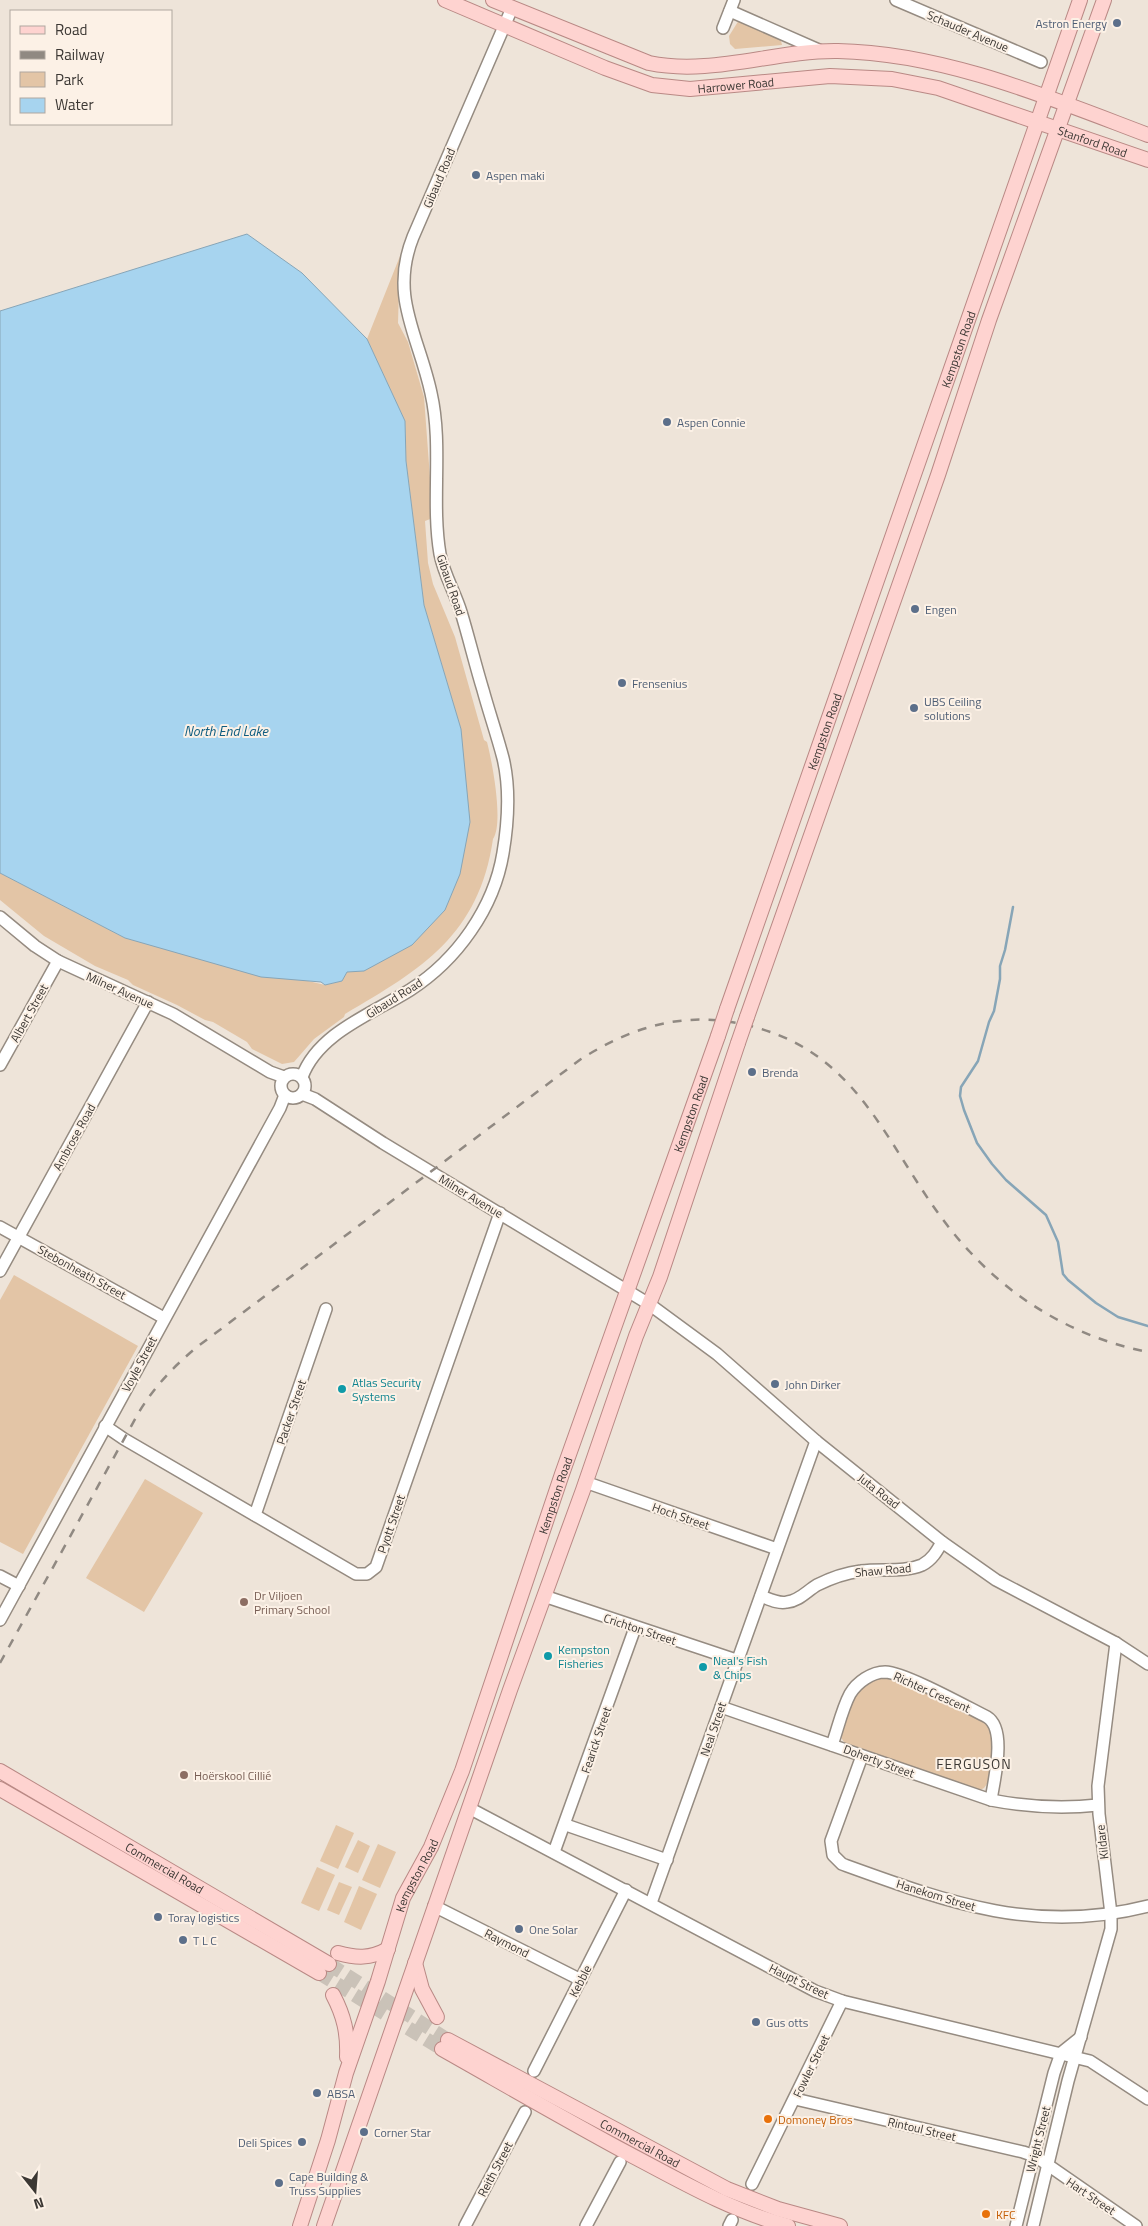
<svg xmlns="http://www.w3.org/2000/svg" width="1148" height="2226" font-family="'Titillium Web',sans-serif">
<rect width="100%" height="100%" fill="#eee4d9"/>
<g fill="#e3c5a6">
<path d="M739,20L780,37L782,45L735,49L730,44L729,36Z"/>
<path d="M400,256L398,323L408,342L424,397L433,518L425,521L428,563L433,584L455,637L484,740L487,742C492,761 504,823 493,839C479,935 422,969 345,1014L344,1017L314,1039L294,1062L282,1064L252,1049L247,1042L213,1022L205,1020L177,1005L133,985L128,980L95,966L44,936L0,900V873L125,938L325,985L342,981L347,972L364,971L461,729L424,605L406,461L405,421L367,339Z"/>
<path d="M14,1275L138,1346L23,1554L0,1542V1300Z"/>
<path d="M145,1479L203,1513L144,1612L86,1578Z"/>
<path d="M885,1677L897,1679L988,1723L994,1734L989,1781L984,1788L980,1790L849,1747C845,1743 840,1739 841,1733C842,1724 853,1695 859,1688C866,1682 876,1679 885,1677Z"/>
<path d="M336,1825L354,1833L338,1869L320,1861Z"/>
<path d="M358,1840L370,1846L358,1873L345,1867Z"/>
<path d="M378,1844L396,1852L380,1888L362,1880Z"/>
<path d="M317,1867L335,1875L319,1911L301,1903Z"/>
<path d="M339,1882L352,1887L339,1915L327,1910Z"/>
<path d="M359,1886L377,1894L361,1930L344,1922Z"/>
</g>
<path fill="#a7d4ef" stroke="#87a5b7" d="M247,234L302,273L367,339L405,421L406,461L424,605L461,729L470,822L460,874L445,910L412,945L364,971L347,972L342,981L325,985L321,982L261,977L125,938L0,873V311Z"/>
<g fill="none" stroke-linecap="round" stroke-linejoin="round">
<path stroke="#87a5b7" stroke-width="2.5" d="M1013,907L1005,950L1000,966V979L994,1011L989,1022L978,1061L961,1087L960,1096L964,1110L977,1143L992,1164L1006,1180L1046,1215L1058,1242L1063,1274L1068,1280L1096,1303L1118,1317L1148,1326"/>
<g stroke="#cac2b8" stroke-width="14" stroke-dasharray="14 7" stroke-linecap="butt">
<path d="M329,1964L448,2040"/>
<path d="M319,1973L442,2049"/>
</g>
<defs>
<g id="minor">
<path d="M896,0L1041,62"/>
<path d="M730,11L821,51"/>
<path d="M723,28L734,0"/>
<path d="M0,917L35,946L58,961L173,1014L270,1072L284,1077"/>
<path d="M0,1065L58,961"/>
<circle cx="293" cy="1086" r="12"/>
<path d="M302,1077C318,1033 372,1014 410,990C457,960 494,908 503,853C508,823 510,787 503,758C497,735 489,712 483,690C475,664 469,638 461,612C455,592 444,575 440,554C431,501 443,446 431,393C419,336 389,297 413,237L512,8"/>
<path d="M302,1094L315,1099L383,1143L649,1304L717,1354L816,1441L942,1542L996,1580L1116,1643L1148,1664"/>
<path d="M0,1227L164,1318"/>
<path d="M0,1271L148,1002"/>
<path d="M105,1426L124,1439L356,1574H367L376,1567L383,1547L500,1213"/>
<path d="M585,1482L777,1549"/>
<path d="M255,1515L326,1309"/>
<path d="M0,1576L19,1586"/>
<path d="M544,1596L736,1660"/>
<path d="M761,1596C769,1599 778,1604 787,1602C799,1601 807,1591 817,1585C831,1578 845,1573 861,1571C881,1568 903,1573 922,1565C932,1560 937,1551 942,1542"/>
<path d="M0,1620L280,1108L285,1095"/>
<path d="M721,1707L991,1800C1027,1807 1061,1809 1098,1805"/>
<path d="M832,1745C838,1728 842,1709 850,1694C857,1682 872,1672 885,1672C906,1673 965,1706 987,1717C1007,1729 994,1780 991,1800"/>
<path d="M862,1756L831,1841L833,1855L842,1864C947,1902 1035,1935 1148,1906"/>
<path d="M469,1808L815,1991L842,2001L1090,2061L1148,2099"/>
<path d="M566,1825L667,1860"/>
<path d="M554,1852L635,1628"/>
<path d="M651,1903L816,1441"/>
<path d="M434,1906L581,1980"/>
<path d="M534,2071L626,1890"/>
<path d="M795,2099L1023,2152L1035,2156L1136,2226"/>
<path d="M752,2184L842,2001"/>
<path d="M465,2226L525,2112"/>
<path d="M586,2226L620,2162"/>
<path d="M729,2226L732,2220"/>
<path d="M1016,2226L1054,2073L1061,2053L1081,2037"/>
<path d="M1033,2226L1068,2081L1111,1929V1914L1099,1814L1098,1786L1116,1643"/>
</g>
<g id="major">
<path id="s1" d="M445,0L605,68L652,85L690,89L830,76L892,79L938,88L1148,160"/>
<path d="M493,0L649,63C711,76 775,50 838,51C944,53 1050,98 1148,135"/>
<path id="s2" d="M727,1009L1080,0"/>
<path d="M747,1017L938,475L989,320L1104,0"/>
<path id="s3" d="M0,1771L329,1964"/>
<path d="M0,1789L319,1973"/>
<path d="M338,1953C356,1958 370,1959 388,1949"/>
<path d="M415,1963L422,1989L437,2017"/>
<path d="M333,1995C344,2016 348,2033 347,2057"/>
<path id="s4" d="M448,2040L727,2189L778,2209L840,2226"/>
<path d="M442,2049C504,2084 566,2120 629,2154C680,2181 732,2211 788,2226"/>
<path id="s5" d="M300,2226L328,2140L346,2073L378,1981L403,1898L431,1847L462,1771L562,1474L718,1036"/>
<path d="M324,2226L510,1690L583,1490L636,1336L660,1277L738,1043"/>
</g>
</defs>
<use href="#minor" stroke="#958b81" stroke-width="14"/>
<use href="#major" stroke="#b98985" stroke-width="16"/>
<use href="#minor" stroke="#fff" stroke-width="11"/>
<use href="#major" stroke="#fed3d0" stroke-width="14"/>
<path stroke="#908982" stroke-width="2.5" stroke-dasharray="9 9" stroke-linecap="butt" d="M0,1663L139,1412C155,1386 174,1366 197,1347L581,1059C627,1030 675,1013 731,1022C871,1045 886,1163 970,1252C1017,1303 1080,1339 1148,1352"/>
<defs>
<g id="major-bridge">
<path d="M718,1036L727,1009"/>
<path d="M738,1043L747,1017"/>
</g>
</defs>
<use href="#major-bridge" stroke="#b98985" stroke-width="16" stroke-linecap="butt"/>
<use href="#major-bridge" stroke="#fed3d0" stroke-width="14"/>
</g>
<g fill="#5c6f8a" stroke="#fcf1e6" stroke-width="2">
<circle cx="1117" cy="23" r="5"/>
<circle cx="476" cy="175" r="5"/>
<circle cx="667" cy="422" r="5"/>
<circle cx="915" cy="609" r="5"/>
<circle cx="622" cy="683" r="5"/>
<circle cx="914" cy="708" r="5"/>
<circle cx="752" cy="1072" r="5"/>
<circle cx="775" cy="1384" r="5"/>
<circle cx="158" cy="1917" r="5"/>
<circle cx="519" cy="1929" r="5"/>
<circle cx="183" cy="1940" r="5"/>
<circle cx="756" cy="2022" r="5"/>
<circle cx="317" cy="2093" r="5"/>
<circle cx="364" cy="2132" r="5"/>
<circle cx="302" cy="2142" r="5"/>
<circle cx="279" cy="2183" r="5"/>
</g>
<g fill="#0f9aa8" stroke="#fcf1e6" stroke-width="2">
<circle cx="342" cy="1389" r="5"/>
<circle cx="548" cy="1656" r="5"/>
<circle cx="703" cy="1667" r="5"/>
</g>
<g fill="#8d6e63" stroke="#fcf1e6" stroke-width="2">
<circle cx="244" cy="1602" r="5"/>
<circle cx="184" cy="1775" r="5"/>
</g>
<g fill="#e8710a" stroke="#fcf1e6" stroke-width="2">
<circle cx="768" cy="2119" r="5"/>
<circle cx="986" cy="2214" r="5"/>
</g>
<g text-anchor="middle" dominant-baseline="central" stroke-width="4" stroke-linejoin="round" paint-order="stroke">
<g font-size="12" fill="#4e5e75" stroke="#fcf1e6" text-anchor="start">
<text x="1107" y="23" text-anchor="end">Astron Energy</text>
<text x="486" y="175">Aspen maki</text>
<text x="677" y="422">Aspen Connie</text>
<text x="925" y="609">Engen</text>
<text x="632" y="683">Frensenius</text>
<text x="924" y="701">UBS Ceiling<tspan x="924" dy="14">solutions</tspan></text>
<text x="762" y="1072">Brenda</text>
<text x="785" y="1384">John Dirker</text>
<text x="168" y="1917">Toray logistics</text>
<text x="529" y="1929">One Solar</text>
<text x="193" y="1940">T L C</text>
<text x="766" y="2022">Gus otts</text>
<text x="327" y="2093">ABSA</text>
<text x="374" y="2132">Corner Star</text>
<text x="292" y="2142" text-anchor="end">Deli Spices</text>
<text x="289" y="2176">Cape Building &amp;<tspan x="289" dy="14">Truss Supplies</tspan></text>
</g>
<g font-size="12" fill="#3c3834" stroke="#fcf1e6">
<text transform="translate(968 31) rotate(23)">Schauder Avenue</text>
<text stroke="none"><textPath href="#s1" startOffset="308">Harrower Road</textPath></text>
<text stroke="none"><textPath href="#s1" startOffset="675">Stanford Road</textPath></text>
<text transform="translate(439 178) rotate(-67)">Gibaud Road</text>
<text stroke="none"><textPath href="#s2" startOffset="699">Kempston Road</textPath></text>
<text transform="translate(451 585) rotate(71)">Gibaud Road</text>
<text stroke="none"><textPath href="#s2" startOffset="294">Kempston Road</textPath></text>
<text transform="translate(120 990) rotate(24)">Milner Avenue</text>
<text transform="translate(394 998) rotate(-32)">Gibaud Road</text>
<text transform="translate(29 1013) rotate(-61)">Albert Street</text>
<text stroke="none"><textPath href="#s5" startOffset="1180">Kempston Road</textPath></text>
<text transform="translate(74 1137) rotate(-61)">Ambrose Road</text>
<text transform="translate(471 1196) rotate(31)">Milner Avenue</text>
<text transform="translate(82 1272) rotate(29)">Stebonheath Street</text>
<text transform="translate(139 1364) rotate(-62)">Voyle Street</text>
<text transform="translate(291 1412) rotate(-71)">Packer Street</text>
<text transform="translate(879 1491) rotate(38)">Juta Road</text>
<text stroke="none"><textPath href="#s5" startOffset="775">Kempston Road</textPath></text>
<text transform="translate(681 1516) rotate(19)">Hoch Street</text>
<text transform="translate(391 1524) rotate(-71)">Pyott Street</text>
<text transform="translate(883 1570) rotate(-5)">Shaw Road</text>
<text transform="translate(640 1629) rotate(18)">Crichton Street</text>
<text transform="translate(932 1692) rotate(24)">Richter Crescent</text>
<text transform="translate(713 1729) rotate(-71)">Neal Street</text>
<text transform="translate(596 1740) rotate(-71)">Fearick Street</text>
<text transform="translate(879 1761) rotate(20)">Doherty Street</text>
<text transform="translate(1102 1842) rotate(-97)">Kildare</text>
<text stroke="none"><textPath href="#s3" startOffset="191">Commercial Road</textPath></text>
<text stroke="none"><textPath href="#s5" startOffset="370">Kempston Road</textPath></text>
<text transform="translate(936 1895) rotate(17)">Hanekom Street</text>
<text transform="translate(507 1943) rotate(27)">Raymond</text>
<text transform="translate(580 1981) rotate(-63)">Kebble</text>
<text transform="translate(799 1981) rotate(26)">Haupt Street</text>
<text transform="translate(811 2066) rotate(-64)">Fowler Street</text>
<text transform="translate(922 2129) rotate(13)">Rintoul Street</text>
<text transform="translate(1038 2139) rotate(-76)">Wright Street</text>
<text stroke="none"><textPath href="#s4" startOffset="218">Commercial Road</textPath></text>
<text transform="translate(495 2169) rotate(-62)">Reith Street</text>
<text transform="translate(1091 2196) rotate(34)">Hart Street</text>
</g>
<g font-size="12" fill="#0d838f" stroke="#fcf1e6" text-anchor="start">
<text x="352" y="1382">Atlas Security<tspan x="352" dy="14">Systems</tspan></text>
<text x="558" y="1649">Kempston<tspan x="558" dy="14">Fisheries</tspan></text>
<text x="713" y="1660">Neal's Fish<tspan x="713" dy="14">&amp; Chips</tspan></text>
</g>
<g font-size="12" fill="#785e54" stroke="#fcf1e6" text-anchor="start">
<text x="254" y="1595">Dr Viljoen<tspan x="254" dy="14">Primary School</tspan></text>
<text x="194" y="1775">Hoërskool Cillié</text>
</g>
<g font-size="12" fill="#c56008" stroke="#fcf1e6" text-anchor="start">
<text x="778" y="2119">Domoney Bros</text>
<text x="996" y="2214">KFC</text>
</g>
<g font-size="14" font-style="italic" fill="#0f5d80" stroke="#fcf1e6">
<text x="226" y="730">North End Lake</text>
</g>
<g font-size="14" letter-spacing="1" fill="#3c3834" stroke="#fcf1e6">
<text x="974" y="1763">FERGUSON</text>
</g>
</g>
<rect x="10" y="10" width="162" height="115" fill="#fcf1e6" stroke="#afa79f"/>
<rect x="20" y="26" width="25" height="8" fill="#fed3d0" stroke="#afa79f"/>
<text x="55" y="35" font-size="15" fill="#3c3834">Road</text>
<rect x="20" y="51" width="25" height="8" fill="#908982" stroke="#afa79f"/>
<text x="55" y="60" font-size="15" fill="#3c3834">Railway</text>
<rect x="20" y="72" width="25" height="15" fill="#e3c5a6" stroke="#afa79f"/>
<text x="55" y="85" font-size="15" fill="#3c3834">Park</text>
<rect x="20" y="98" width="25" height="15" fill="#a7d4ef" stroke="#afa79f"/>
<text x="55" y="110" font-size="15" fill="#3c3834">Water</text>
<g transform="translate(35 2191) rotate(163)" stroke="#fcf1e6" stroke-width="4" paint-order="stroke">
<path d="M0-4L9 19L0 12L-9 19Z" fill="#3c3834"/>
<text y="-8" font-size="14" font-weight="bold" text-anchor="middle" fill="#3c3834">N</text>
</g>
</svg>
